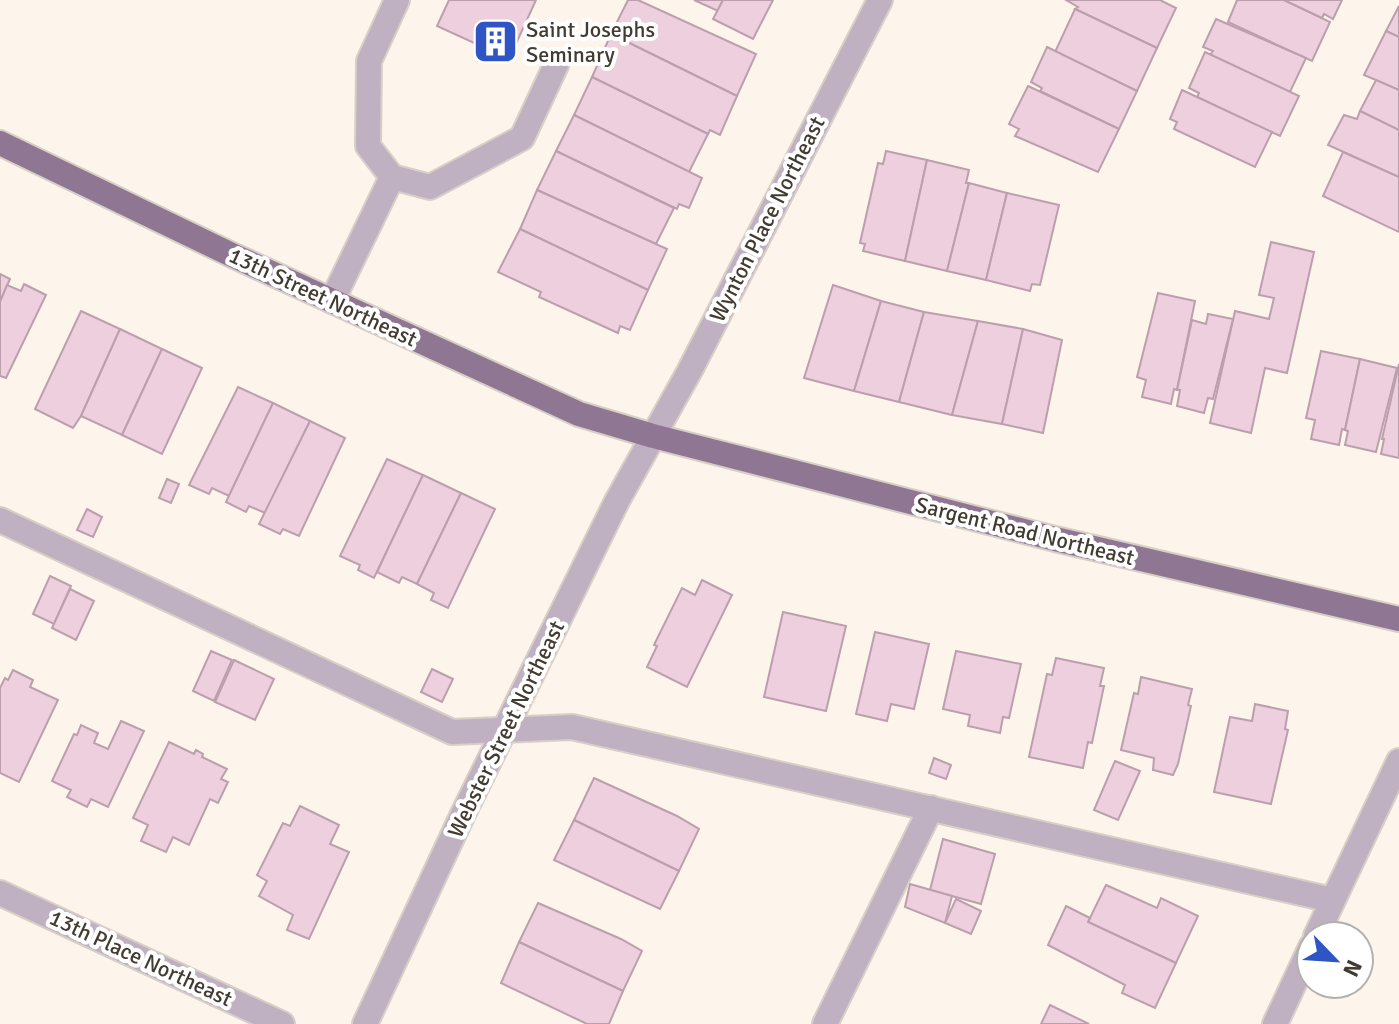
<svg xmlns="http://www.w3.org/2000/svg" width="1399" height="1024" font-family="Signika,sans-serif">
<rect width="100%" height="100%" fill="#fdf5eb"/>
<g fill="#edcfde" stroke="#bc9fad" stroke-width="2">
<path d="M449,0H536L509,59L437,26Z"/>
<path d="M628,0H638L756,54L737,96L611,34Z"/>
<path d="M694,0H723L718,11Z"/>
<path d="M723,0H773L753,39L713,19Z"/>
<path d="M1066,0H1160L1176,8L1157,48L1075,9L1078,7Z"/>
<path d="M1237,0H1284L1330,22L1312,61L1228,22Z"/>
<path d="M1284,0H1342L1333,19L1324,14L1322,18Z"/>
<path d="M1399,6V37L1386,31Z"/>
<path d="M1075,9L1157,48L1137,91L1055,52Z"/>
<path d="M1216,19L1306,58L1290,92L1210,55L1213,51L1203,47Z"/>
<path d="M1386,31L1399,37V90L1364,75Z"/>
<path d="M611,34L737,96L720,135L710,130L708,134L592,77Z"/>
<path d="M1047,47L1137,91L1119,129L1040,91L1042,88L1031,82Z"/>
<path d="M1205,52L1299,96L1280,136L1197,97L1199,93L1189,88Z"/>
<path d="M592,77L708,134L689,172L574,115Z"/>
<path d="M1376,80L1399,90V130L1360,111Z"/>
<path d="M1028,86L1119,129L1098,172L1015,136L1019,129L1009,124Z"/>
<path d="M1182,90L1272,132L1255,167L1174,129L1177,122L1170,119Z"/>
<path d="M1360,111L1399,130V177L1328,145L1344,115L1357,119Z"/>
<path d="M574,115L702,178L689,208L679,204L677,209L556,151Z"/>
<path d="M556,151L674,208L656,244L537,190Z"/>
<path d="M886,151L927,160L905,261L863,251L865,244L860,243L878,163L883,164Z"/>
<path d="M1343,152L1399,177V232L1323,196Z"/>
<path d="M927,160L969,170L966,183H969L947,271L905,261Z"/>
<path d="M969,183L1007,193L986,280L947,271Z"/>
<path d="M537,190L667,249L648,290L520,229Z"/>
<path d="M1007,193L1059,205L1040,285L1032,284L1030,291L986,280Z"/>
<path d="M520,229L648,290L630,330L620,326L618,333L539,297L541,292L498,272Z"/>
<path d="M1271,242L1314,252L1287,373L1265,368L1251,433L1210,423L1235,311L1269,319L1274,298L1259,295Z"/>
<path d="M0,274L10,279L0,302Z"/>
<path d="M24,284L46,295L6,378L0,376V302L7,285L21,291Z"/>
<path d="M833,285L881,301L854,391L804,378Z"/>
<path d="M1158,293L1195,301L1177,390L1174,389L1171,404L1142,397L1146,380L1137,377Z"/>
<path d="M881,301L924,312L899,402L854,391Z"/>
<path d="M81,311L120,329L81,416L73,428L35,409Z"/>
<path d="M924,312L978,321L952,415L899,402Z"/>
<path d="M1208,314L1233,319L1213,399L1208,398L1204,413L1177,406L1180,390H1177L1192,320L1206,324Z"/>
<path d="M978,321L1023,329L1002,424L952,415Z"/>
<path d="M120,329L162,349L122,435L81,416Z"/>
<path d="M1023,329L1062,340L1043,433L1002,424Z"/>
<path d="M162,349L202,368L162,454L122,435Z"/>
<path d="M1321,351L1360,359L1345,430L1342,429L1339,445L1311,439L1315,420L1306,418Z"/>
<path d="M1360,359L1397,368L1376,452L1345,445L1348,431L1345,430Z"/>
<path d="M1399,364V458L1381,454L1384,439H1382Z"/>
<path d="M238,387L273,403L229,496L212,488L209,494L189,485Z"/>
<path d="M273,403L310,421L265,513L249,506L246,512L226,502Z"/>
<path d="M310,421L345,438L299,536L283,529L280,534L259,524Z"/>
<path d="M387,459L423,475L374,578L358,570L360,565L340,556Z"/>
<path d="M423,475L461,493L417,584L402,577L399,583L377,572Z"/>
<path d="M167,479L179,484L171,503L159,498Z"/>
<path d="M461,493L495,509L448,608L431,600L434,593L417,584Z"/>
<path d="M87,509L102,517L93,537L77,530Z"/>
<path d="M50,576L71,586L54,624L33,614Z"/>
<path d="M702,580L732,595L687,687L647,667L657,646L654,645L682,588L695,595Z"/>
<path d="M70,589L94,601L76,640L52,628Z"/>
<path d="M783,612L846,626L826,711L764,697Z"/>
<path d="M875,632L929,644L914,709L891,704L887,721L856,714Z"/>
<path d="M211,651L232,660L214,701L193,691Z"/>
<path d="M956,651L1021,664L1009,718L1003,717L1000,733L968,726L970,715L943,709Z"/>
<path d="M1056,658L1104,668L1100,686H1104L1092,743L1088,742L1083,768L1029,757L1047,674L1052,675Z"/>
<path d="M234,660L274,679L255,720L215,702Z"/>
<path d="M432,669L453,679L442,702L421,692Z"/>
<path d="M13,670L33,680L30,687L58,700L19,782L0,773V688L5,678L8,680Z"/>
<path d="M1141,677L1192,689L1188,705L1191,706L1178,764L1173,775L1153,770L1154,758L1121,750L1134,693L1138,694Z"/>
<path d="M1255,704L1288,711L1285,729L1288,730L1271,804L1214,792L1230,717L1252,721Z"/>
<path d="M121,721L144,731L108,807L91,799L87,807L67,797L71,790L52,781L74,734L77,735L81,725L98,733L94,743L108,749Z"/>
<path d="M169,742L194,754L196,750L203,754L202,757L227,769L221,779L228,782L218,803L210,799L189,845L173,837L166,852L141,841L148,825L133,818Z"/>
<path d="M934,758L951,765L946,779L929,773Z"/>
<path d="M1115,761L1140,771L1118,820L1094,810Z"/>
<path d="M594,778L677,816L699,829L679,871L574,820Z"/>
<path d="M300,806L339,825L330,844L349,852L309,939L287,930L293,915L259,896L267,881L257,875L283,823L290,826Z"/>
<path d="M574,820L679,871L660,909L554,860Z"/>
<path d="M943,839L995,854L981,904L930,890Z"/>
<path d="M910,884L952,896L945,923L905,907Z"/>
<path d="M1106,885L1157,908L1161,898L1198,916L1176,963L1088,922Z"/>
<path d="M956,899L981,911L971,934L945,923Z"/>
<path d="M538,903L621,939L642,951L623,991L519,942Z"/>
<path d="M1066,906L1090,918L1088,922L1176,963L1155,1008L1122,993L1125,985L1048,945Z"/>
<path d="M519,942L623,991L609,1024H587L501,983Z"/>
<path d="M1050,1005L1089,1024H1041Z"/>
</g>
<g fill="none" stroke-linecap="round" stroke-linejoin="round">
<defs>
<g id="minor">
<path d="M397,0L369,61L368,146L392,177L430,187L522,138L556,65"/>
<path d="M332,301L392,177"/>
<path d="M0,520L452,732L572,727L1332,900"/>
<path d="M0,893L282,1024"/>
<path d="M1316,936L1399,761"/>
<path d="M365,1024L463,814L617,501L689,372L880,0"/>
<path d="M825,1024L931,808"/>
<path d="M1275,1024L1311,947"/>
</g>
<path id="major" d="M0,143L232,255L579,414L653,436L1055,539L1399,619"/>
</defs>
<use href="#minor" stroke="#d8d0c6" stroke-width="28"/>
<use href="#major" stroke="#d8d0c6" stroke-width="28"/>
<use href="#minor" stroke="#bfb1c1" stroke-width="24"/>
<use href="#major" stroke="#8f7794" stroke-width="24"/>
</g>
<defs>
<symbol id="building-square" viewBox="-11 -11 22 22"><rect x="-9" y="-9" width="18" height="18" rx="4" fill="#2f54c4" stroke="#fff"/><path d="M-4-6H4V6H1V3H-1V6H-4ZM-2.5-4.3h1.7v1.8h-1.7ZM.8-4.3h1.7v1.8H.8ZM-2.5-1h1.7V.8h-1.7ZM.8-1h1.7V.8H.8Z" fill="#fff"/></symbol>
</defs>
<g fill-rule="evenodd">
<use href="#building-square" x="470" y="16" width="51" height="51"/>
</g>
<g text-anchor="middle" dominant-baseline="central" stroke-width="8" stroke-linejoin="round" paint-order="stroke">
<g font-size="22" fill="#423b32" stroke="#fff" text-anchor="start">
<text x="526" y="29">Saint Josephs<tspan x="526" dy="25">Seminary</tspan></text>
</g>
<g font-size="22" fill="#423b32" stroke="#fff">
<text transform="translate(767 219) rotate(-63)">Wynton Place Northeast</text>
<text transform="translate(323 297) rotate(25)">13th Street Northeast</text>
<text transform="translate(1025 531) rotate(14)">Sargent Road Northeast</text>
<text transform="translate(506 729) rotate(-64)">Webster Street Northeast</text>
<text transform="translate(141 958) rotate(25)">13th Place Northeast</text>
</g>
</g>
<g transform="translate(1335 960) rotate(115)"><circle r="38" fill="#ffffff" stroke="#b3b1ad" stroke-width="2"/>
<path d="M0-6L14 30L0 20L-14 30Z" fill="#2f54c4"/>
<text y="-12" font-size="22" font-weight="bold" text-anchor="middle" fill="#423b32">N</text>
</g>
</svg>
